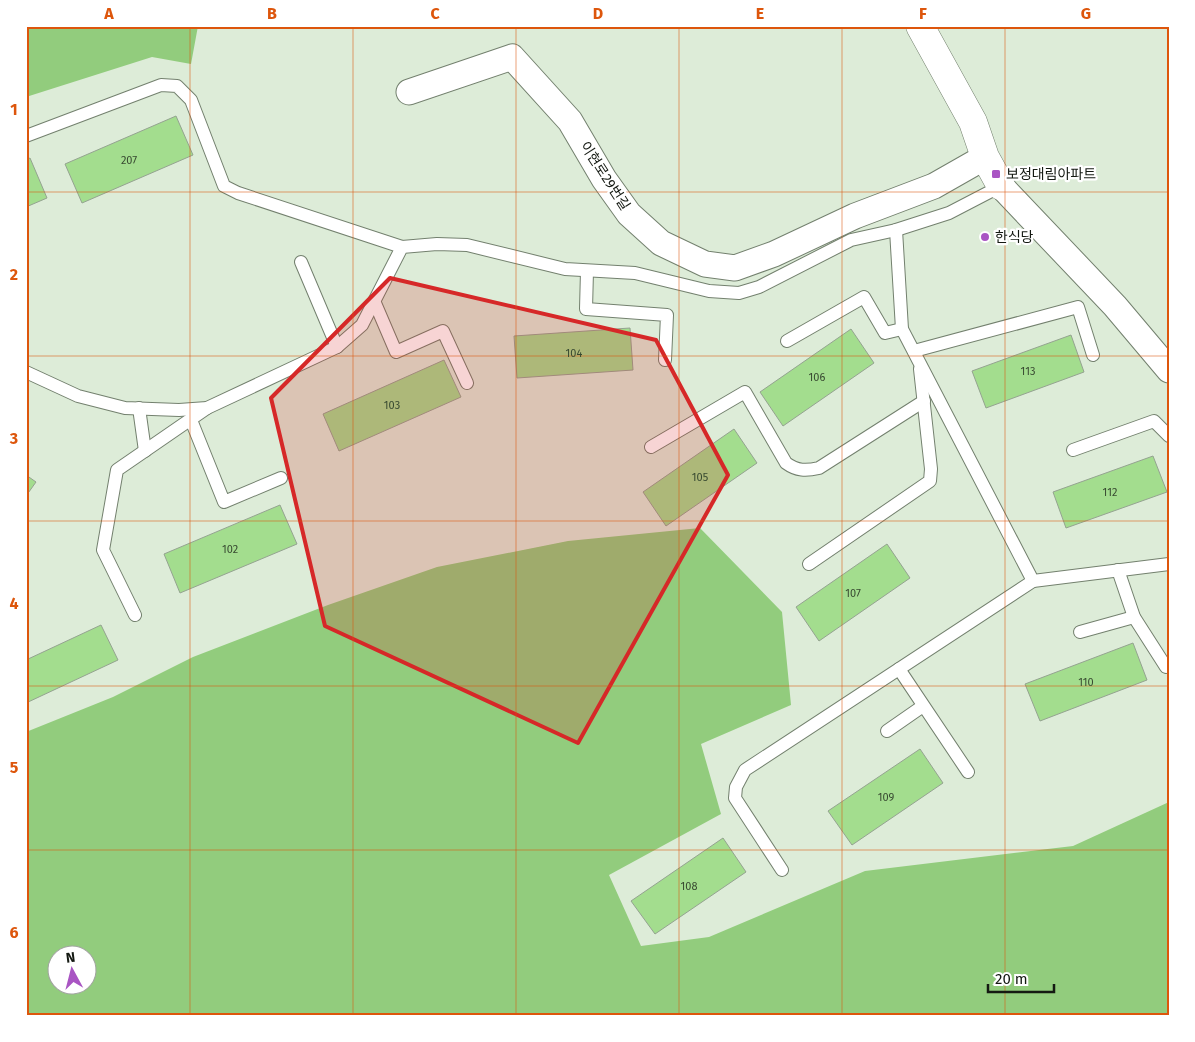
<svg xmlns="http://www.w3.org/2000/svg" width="1195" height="1042" font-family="'Fira Sans','Noto Sans KR',sans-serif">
<rect width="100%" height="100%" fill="#ddecd8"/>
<g fill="#92cc7d" fill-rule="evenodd">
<path d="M26,26H198L191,64L152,57L26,97Z"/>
<path d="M700,528L782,612L791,705L701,744L721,814L609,875L641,946L709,937L865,871L1073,846L1169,802V1016H26V732L113,697L193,657L328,605L437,567L568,541ZM58,954H88V984H58Z"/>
</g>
<g fill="#a3dd8e" stroke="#94a390">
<path d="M176,116L193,155L82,203L65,164Z"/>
<path d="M30,158L47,198L26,207V160Z"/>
<path d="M630,328L633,370L517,378L514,336Z"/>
<path d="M851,329L874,363L783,426L760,392Z"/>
<path d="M1071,335L1084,372L986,408L972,371Z"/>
<path d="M444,360L461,397L339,451L323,414Z"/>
<path d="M734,429L757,463L666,526L643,492Z"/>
<path d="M1153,456L1167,492L1066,528L1053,492Z"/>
<path d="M26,475L36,482L26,496Z"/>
<path d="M280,505L297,544L180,593L164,554Z"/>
<path d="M887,544L910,578L819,641L796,607Z"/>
<path d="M101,625L118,660L26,703V660Z"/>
<path d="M1133,643L1147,680L1040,721L1025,684Z"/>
<path d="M920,749L943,783L852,845L828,811Z"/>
<path d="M723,838L746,872L655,934L631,901Z"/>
</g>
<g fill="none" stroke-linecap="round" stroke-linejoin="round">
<defs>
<g id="lane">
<path d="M26,136L161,85L177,86L191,100L224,186L238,193L402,247"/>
<path d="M896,230L902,329L1033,581L1169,564"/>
<path d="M301,262L337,347"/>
<path d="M587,271L586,309L667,315L665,360"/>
<path d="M375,303L396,352L443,331L467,383"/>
<path d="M787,341L864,297L885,333L902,329"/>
<path d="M914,351L1078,307L1093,355"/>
<path d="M26,372L78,396L125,408L179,410L207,408L337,347L362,325L402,247L437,244L467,245L565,269L635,273L709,291L739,293L759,287L851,240L896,230L949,213L1001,186"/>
<path d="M139,408L145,451"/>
<path d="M191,420L224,502L281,478"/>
<path d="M651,447L745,392L786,463C797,471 806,471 819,468L924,401"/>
<path d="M1073,450L1154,421L1169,436"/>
<path d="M809,564L930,481L931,469L920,369"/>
<path d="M1118,570L1134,617L1166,667"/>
<path d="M135,615L103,550L117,470L207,408"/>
<path d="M1080,632L1134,617"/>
<path d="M899,669L968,772"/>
<path d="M887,731L923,706"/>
<path d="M782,870L735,798L736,787L745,770L1033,581"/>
</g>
<g id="street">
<path d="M409,92L512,57L570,121L604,179L629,214L661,243L705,264L735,268L774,254L855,216L934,186L985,157"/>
<path d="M1001,186L1115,306L1169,370"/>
</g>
<path id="secondary" d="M920,26L973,122L985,157L1001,186"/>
</defs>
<use href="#lane" stroke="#73806e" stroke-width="14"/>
<use href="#street" stroke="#73806e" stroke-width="27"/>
<use href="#secondary" stroke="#73806e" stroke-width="29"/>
<use href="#lane" stroke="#fff" stroke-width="12"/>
<use href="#street" stroke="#fff" stroke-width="25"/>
<use href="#secondary" stroke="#fff" stroke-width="28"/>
</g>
<path fill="#d62828" fill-opacity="0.2" stroke="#d62828" stroke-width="4" stroke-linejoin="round" d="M390,278L656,340L728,475L578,743L325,626L271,398Z"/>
<path fill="none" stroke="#dd560c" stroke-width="1" stroke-opacity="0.55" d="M190,26V1016M353,26V1016M516,26V1016M679,26V1016M842,26V1016M1005,26V1016M26,192H1169M26,356H1169M26,521H1169M26,686H1169M26,850H1169"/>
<g fill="#a955c3" stroke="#fff" stroke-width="2">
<rect x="991" y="169" width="10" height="10" rx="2.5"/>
<circle cx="985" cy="237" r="5"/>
</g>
<g text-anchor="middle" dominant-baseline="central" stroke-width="4.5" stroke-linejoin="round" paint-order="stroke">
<g font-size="11" fill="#384a31">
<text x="129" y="160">207</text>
<text x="574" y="353">104</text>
<text x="1028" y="371">113</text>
<text x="817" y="377">106</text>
<text x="392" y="405">103</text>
<text x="700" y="477">105</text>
<text x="1110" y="492">112</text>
<text x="230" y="549">102</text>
<text x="853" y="593">107</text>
<text x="1086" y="682">110</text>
<text x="886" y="797">109</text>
<text x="689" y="886">108</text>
</g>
<g font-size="14" fill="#141912" stroke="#fff" text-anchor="start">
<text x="1006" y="174">보정대림아파트</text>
<text x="995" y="237">한식당</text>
</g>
<g font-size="14" fill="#141912" stroke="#fff">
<text transform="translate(605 176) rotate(57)">이현로29번길</text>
</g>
</g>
<rect width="1195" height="1042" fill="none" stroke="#ffffff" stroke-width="55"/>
<g transform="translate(72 970) rotate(353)"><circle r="24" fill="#ffffff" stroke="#a1a3a0"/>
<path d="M0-4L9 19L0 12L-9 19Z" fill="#a955c3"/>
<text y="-8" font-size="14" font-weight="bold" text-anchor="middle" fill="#141912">N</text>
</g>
<path d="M988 984v8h66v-8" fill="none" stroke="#141912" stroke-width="2.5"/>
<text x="995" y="984" font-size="15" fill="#141912" stroke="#ffffff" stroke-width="4" paint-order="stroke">20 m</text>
<rect x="28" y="28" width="1140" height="986" fill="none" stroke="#dd560c" stroke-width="2"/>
<g font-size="16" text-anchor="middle" font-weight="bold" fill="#dd560c">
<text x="109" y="19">A</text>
<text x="272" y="19">B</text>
<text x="435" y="19">C</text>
<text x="598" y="19">D</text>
<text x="760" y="19">E</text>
<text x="923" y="19">F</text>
<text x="1086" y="19">G</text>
<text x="14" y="115">1</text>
<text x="14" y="280">2</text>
<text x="14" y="444">3</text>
<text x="14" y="609">4</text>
<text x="14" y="773">5</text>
<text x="14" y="938">6</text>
</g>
</svg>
